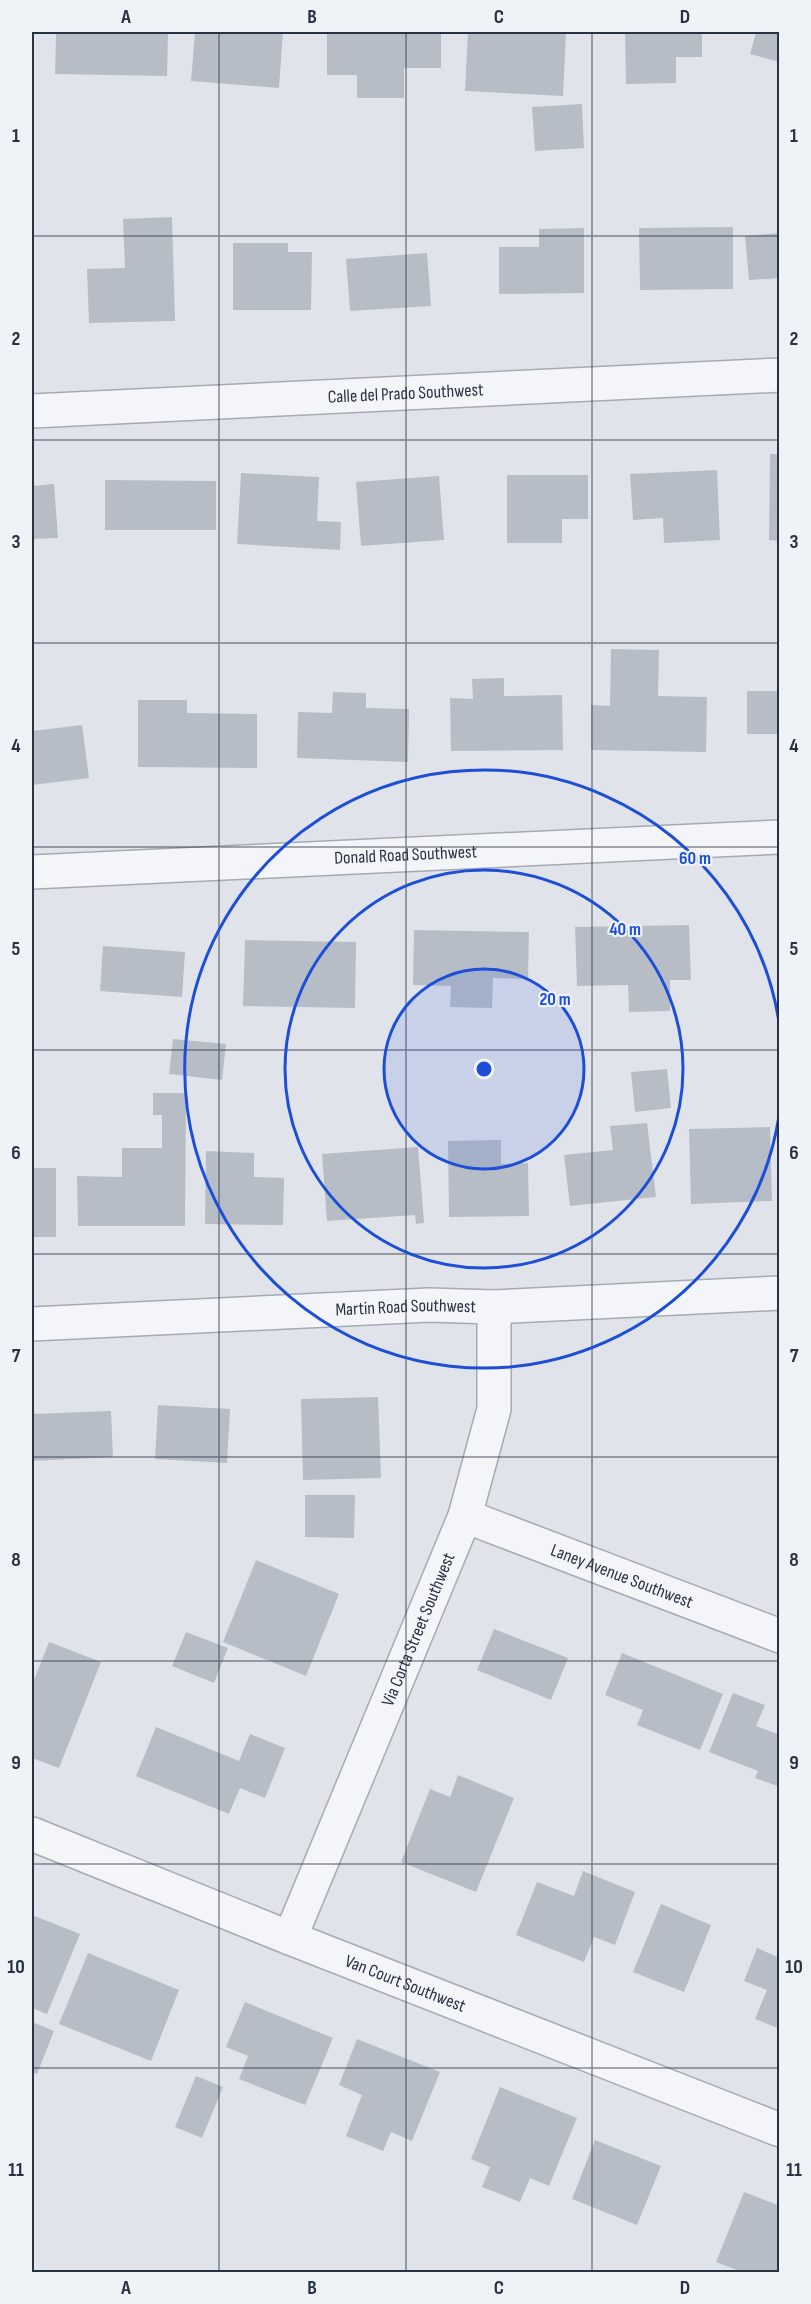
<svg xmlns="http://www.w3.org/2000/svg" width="811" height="2304" font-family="'Sofia Sans Condensed',sans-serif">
<rect width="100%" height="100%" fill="#e0e4ea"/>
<g fill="#b7bdc7">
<path d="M56,32H168L167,76L55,74Z"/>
<path d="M195,32H283L279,88L191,81Z"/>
<path d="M327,32H441V68H404V98H357V75H327Z"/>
<path d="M468,32H566L563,96L465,91Z"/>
<path d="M625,32H702V57H676V83L626,84Z"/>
<path d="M756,32H780V62L750,54Z"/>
<path d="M582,104L584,148L535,151L532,107Z"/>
<path d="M172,217L175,321L89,323L87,269L125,268L123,219Z"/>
<path d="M733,227V289L640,290L639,228Z"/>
<path d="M584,228V293L499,294V247H539V229Z"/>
<path d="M780,233V278L749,280L745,236Z"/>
<path d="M233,243H288V252H312L311,310H233Z"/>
<path d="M427,253L431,306L350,311L346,259Z"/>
<path d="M770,454H780V541L769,540Z"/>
<path d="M717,470L720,540L664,543L663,518L633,520L630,474Z"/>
<path d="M241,473L319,477L317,521L341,522L340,550L237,544Z"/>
<path d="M507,475H588V519H562V543H507Z"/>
<path d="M439,476L444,540L361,546L356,482Z"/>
<path d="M105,480L216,481V530H105Z"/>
<path d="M54,484L58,538L32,539V486Z"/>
<path d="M611,649L659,650L658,696L707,697L706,752L591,750V705L610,706Z"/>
<path d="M504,678V696L562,695L563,750L451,751L450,698L473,699L472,679Z"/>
<rect x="747" y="691" width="33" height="43"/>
<path d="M333,692L366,693V708L409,709L408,762L297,758L298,712L332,713Z"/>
<path d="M138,700H187V713L257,714V768L138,767Z"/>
<path d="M82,725L89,778L32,785V731Z"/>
<path d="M689,925L691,980H670V1011L629,1012L628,985L577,986L575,927Z"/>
<path d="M414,930L529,932L528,979L493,978L492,1008L450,1007L451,986L413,985Z"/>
<path d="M245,940L356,942L355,1008L243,1006Z"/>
<path d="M103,946L185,952L182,997L100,991Z"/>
<path d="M173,1039L226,1044L222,1080L169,1074Z"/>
<path d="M667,1069L671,1108L635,1112L631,1072Z"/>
<path d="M153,1093H186L185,1226H78L77,1176L122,1177V1148H162V1115H153Z"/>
<path d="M647,1123L656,1197L570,1206L564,1155L613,1150L610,1126Z"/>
<path d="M770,1127L772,1201L691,1204L689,1129Z"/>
<path d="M501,1140V1164L528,1163L529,1216L449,1217L448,1141Z"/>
<path d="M418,1147L424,1223L416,1224L415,1215L327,1221L322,1154Z"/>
<path d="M206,1151L254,1153V1177L284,1178L283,1225L205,1224Z"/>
<rect x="32" y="1168" width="24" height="69"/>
<path d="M378,1397L381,1478L303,1480L301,1399Z"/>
<path d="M158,1405L230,1409L227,1463L155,1459Z"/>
<path d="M111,1411L113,1457L32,1461V1414Z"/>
<path d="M305,1495H355L354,1538L305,1537Z"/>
<path d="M256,1560L339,1594L306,1676L223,1642Z"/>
<path d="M494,1629L568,1658L551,1700L477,1670Z"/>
<path d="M186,1632L228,1648L214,1683L172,1666Z"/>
<path d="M49,1642L101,1662L59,1768L32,1758V1685Z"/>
<path d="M622,1653L723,1694L700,1750L637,1725L643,1710L605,1695Z"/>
<path d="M733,1693L765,1705L756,1726L780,1735V1787L755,1778L758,1771L709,1752Z"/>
<path d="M156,1727L239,1761L250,1734L285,1748L265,1798L240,1788L229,1814L136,1776Z"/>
<path d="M458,1775L514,1798L476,1892L401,1862L430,1789L450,1797Z"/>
<path d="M583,1871L635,1892L615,1945L594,1937L584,1962L516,1935L537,1882L574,1896Z"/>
<path d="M661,1904L711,1925L684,1992L633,1972Z"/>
<path d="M32,1915L80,1934L47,2014L32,2008Z"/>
<path d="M757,1948L780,1958V2029L755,2019L767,1990L744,1981Z"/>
<path d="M88,1953L179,1990L151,2061L59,2024Z"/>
<path d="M245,2002L333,2038L305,2105L239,2079L248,2056L226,2047Z"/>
<path d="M32,2022L54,2031L37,2074L32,2072Z"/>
<path d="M357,2039L440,2072L412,2141L391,2132L383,2151L346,2136L362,2095L339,2085Z"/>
<path d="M196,2076L223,2087L202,2138L175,2127Z"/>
<path d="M500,2087L577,2118L549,2186L530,2178L520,2202L482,2187L490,2167L471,2159Z"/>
<path d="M595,2140L661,2166L637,2225L572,2199Z"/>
<path d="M744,2192L780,2206V2272H742L716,2262Z"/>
</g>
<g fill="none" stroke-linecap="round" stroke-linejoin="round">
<defs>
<g id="minor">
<path id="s1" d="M32,411L780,375"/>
<path id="s2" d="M32,872L780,837"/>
<path id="s3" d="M32,1324L429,1305L494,1307L780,1293"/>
<path id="s4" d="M465,1516L780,1636"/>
<path id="s5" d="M32,1834L290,1938L780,2130"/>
<path id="s6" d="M290,1938L465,1516L494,1409V1307"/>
</g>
</defs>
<use href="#minor" stroke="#a5abb4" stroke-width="36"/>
<use href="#minor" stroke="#f3f5f8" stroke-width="33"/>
</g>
<path fill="none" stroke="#283242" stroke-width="1.5" stroke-opacity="0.55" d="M219,32V2272M406,32V2272M592,32V2272M32,236H780M32,440H780M32,643H780M32,847H780M32,1050H780M32,1254H780M32,1457H780M32,1661H780M32,1864H780M32,2068H780"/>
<circle cx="484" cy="1069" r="100" fill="#1d4ed8" fill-opacity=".12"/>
<g fill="none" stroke="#1d4ed8" stroke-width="3">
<circle cx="484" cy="1069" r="100"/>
<circle cx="484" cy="1069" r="199"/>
<path d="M779 1116A299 299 0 1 1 779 1022"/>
</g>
<g text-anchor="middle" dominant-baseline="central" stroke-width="4.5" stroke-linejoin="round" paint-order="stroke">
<g font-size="18" fill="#283242" stroke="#eff3f7">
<text stroke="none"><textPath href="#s1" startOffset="374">Calle del Prado Southwest</textPath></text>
<text stroke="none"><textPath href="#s2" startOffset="374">Donald Road Southwest</textPath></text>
<text stroke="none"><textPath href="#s3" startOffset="374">Martin Road Southwest</textPath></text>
<text stroke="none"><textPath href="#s4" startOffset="168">Laney Avenue Southwest</textPath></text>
<text stroke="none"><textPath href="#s6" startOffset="334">Via Corta Street Southwest</textPath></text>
<text stroke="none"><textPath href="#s5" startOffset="402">Van Court Southwest</textPath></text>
</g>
</g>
<circle cx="484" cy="1069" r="9" fill="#1d4ed8" stroke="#eff3f7" stroke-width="3"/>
<g font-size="18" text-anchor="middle" font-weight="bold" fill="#1d4ed8" stroke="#eff3f7" stroke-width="4.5" stroke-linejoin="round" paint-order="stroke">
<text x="695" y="864">60 m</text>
<text x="625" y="935">40 m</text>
<text x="555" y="1005">20 m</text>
</g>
<rect width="811" height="2304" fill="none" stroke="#eff3f7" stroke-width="66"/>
<rect x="33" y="33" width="745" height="2238" fill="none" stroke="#283242" stroke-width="2"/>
<g font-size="20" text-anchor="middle" font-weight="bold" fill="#283242">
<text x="126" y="23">A</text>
<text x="312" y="23">B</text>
<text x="499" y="23">C</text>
<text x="685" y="23">D</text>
<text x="16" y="142">1</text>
<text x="794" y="142">1</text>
<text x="16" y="345">2</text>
<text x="794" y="345">2</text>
<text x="16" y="548">3</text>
<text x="794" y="548">3</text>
<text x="16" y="752">4</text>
<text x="794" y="752">4</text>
<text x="16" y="955">5</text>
<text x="794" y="955">5</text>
<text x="16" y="1159">6</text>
<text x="794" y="1159">6</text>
<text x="16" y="1362">7</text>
<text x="794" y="1362">7</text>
<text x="16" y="1566">8</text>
<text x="794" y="1566">8</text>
<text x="16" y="1769">9</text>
<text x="794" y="1769">9</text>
<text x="16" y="1973">10</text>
<text x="794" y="1973">10</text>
<text x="16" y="2176">11</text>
<text x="794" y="2176">11</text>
<text x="126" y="2294">A</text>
<text x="312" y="2294">B</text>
<text x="499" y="2294">C</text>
<text x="685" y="2294">D</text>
</g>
</svg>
